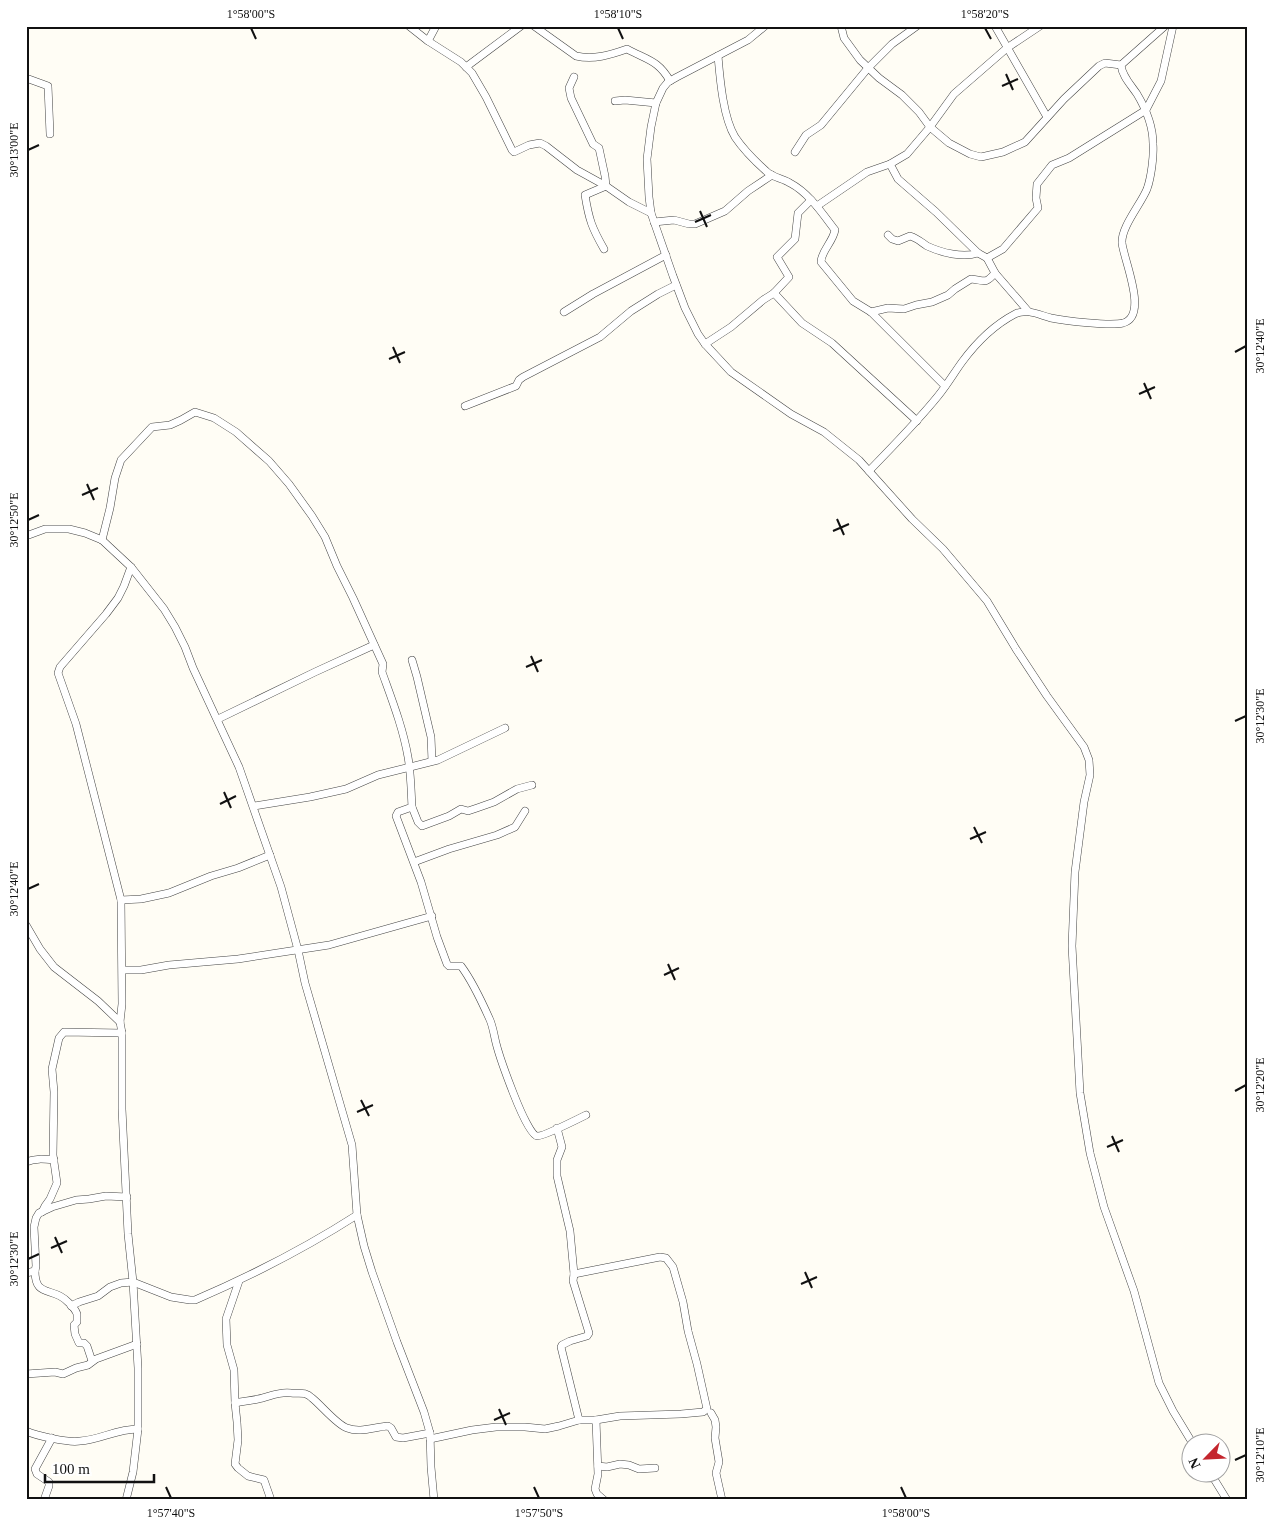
<svg xmlns="http://www.w3.org/2000/svg" width="1274" height="1526" font-family="Georgia,serif">
<rect width="100%" height="100%" fill="#fffdf5"/>
<g fill="none" stroke-linecap="round" stroke-linejoin="round">
<defs>
<g id="street">
<path d="M409,26L428,41L461,62L472,73L486,97L512,150L514,152L529,145L540,143L546,146L577,170L606,186L629,202L651,213"/>
<path d="M534,26L576,56C594,60 610,55 627,49C647,60 658,60 670,81"/>
<path d="M765,26L748,40L677,77L668,82L663,88L656,103L651,127L647,159L649,197L651,213L673,276L685,308L698,334L705,344L731,372L791,414L824,432L859,460L912,519L943,549L987,601L1016,649L1047,696L1084,747L1089,760L1090,775L1084,802L1075,872L1072,946L1080,1093L1090,1153L1104,1207L1134,1291L1159,1383L1173,1411L1193,1444"/>
<path d="M841,26L844,38L860,60L879,78L902,95L919,112L930,127L949,143L970,154L981,157L1003,152L1025,142L1064,99L1099,66L1105,63L1121,65"/>
<path d="M995,26L1047,117"/>
<path d="M428,41L436,26"/>
<path d="M718,56C720,79 723,117 735,137C743,149 756,162 766,171C773,178 782,178 790,183C809,193 822,213 835,230C833,242 821,251 821,262L853,301L871,312L945,386"/>
<path d="M466,67L521,26"/>
<path d="M574,77L569,88L571,98L593,144L599,148L605,176L606,186L585,195C589,220 592,228 604,249"/>
<path d="M26,78L48,86L50,134"/>
<path d="M615,101L625,100L656,103"/>
<path d="M795,152L806,135L821,125L868,68L892,44L917,26"/>
<path d="M817,206L867,172L890,164"/>
<path d="M654,222L674,220L689,224H695L725,211L748,191L772,175"/>
<path d="M888,235L892,239L898,241L910,236C917,238 921,242 927,246C942,253 963,258 978,253"/>
<path d="M987,258L1003,249L1038,208L1036,198L1037,184L1052,165L1069,158L1146,110L1161,81L1173,26"/>
<path d="M774,293L802,323L832,343L917,421"/>
<path d="M1028,311L995,273L987,258L978,253L936,212L898,179L890,164L907,154L930,127L954,94L1007,48L1040,26"/>
<path d="M564,312L593,294L666,255"/>
<path d="M871,312L888,308L904,309L916,305L932,302L948,295L955,289L971,279C984,280 985,285 995,273"/>
<path d="M705,344L731,327L763,300L774,293L789,277L777,257L795,239L798,213L811,200"/>
<path d="M465,406L516,386L519,380L523,377L600,337L631,311L658,294L676,285"/>
<path d="M869,471C893,446 917,422 938,396C947,385 954,373 962,362C976,343 994,325 1015,314C1027,308 1039,315 1051,318C1065,321 1110,326 1123,323C1149,316 1124,261 1122,243C1121,227 1141,204 1147,189C1151,178 1154,156 1153,144C1153,126 1146,109 1137,94C1131,85 1122,76 1121,65L1165,26"/>
<path d="M26,536L45,529H69L85,533L102,540L131,567L164,609L175,627L185,647L193,668L239,767L281,887L298,950L305,983L352,1145L357,1215L364,1246L372,1272L397,1342L424,1412L430,1433L431,1467L434,1500"/>
<path d="M102,540L110,508L115,478L121,460L152,427L170,425L181,420L195,412L214,418L236,432L269,461L289,484L312,516L325,537L337,566L353,598L383,664L382,672C392,700 403,728 408,757C411,774 411,791 412,807L398,812L396,816L421,882L437,937L447,964L449,966H461C473,982 482,1002 490,1020C493,1027 494,1035 496,1043C499,1055 526,1135 537,1136C542,1137 578,1119 586,1115"/>
<path d="M412,660L417,677L427,720L431,737L432,761"/>
<path d="M218,719L315,672L374,645"/>
<path d="M254,806L310,797L346,789L378,775L438,760L505,728"/>
<path d="M412,807L418,822L422,826L449,816L461,809L468,811L477,808L494,802L517,789L532,785"/>
<path d="M414,862L449,849L497,835L515,827L525,811"/>
<path d="M121,900L141,899L169,893L211,876L238,868L270,855"/>
<path d="M26,925L40,949L54,967L98,1001L120,1022"/>
<path d="M123,970H141L169,965L238,959L329,945L432,916"/>
<path d="M557,1128L562,1147L557,1160V1176L570,1231L574,1274L573,1281L589,1333L587,1336L570,1341L562,1345L561,1347L579,1420"/>
<path d="M26,1162C35,1158 44,1159 54,1160"/>
<path d="M42,1212L45,1206L50,1199L57,1183L53,1155L54,1092L52,1069L59,1038L64,1032L122,1033"/>
<path d="M35,1271C35,1293 46,1289 60,1296C66,1299 75,1308 77,1314C77,1315 77,1321 77,1322L74,1325L75,1334L79,1343H84L87,1346L92,1361"/>
<path d="M26,1273L35,1271L36,1266L34,1227L36,1218L39,1213L52,1207L76,1200L89,1199L106,1196L127,1197"/>
<path d="M239,1281L226,1319L227,1345L234,1370L235,1403L237,1422L238,1440L235,1464L238,1468L248,1476L264,1480L271,1500"/>
<path d="M71,1306L79,1302L98,1296L110,1287L121,1283L133,1282L171,1297L190,1300H195C253,1275 304,1249 357,1215"/>
<path d="M26,1374L55,1372L63,1374L76,1368L88,1365L96,1359L137,1344"/>
<path d="M235,1403C243,1401 250,1401 258,1399C269,1397 279,1391 291,1393C299,1394 305,1391 312,1398C321,1405 337,1425 347,1428C360,1433 374,1427 388,1426L391,1428L396,1437L403,1438L430,1433"/>
<path d="M711,1413L715,1420L716,1427L715,1438L719,1462L716,1473L722,1500"/>
<path d="M596,1420L598,1474L595,1489L597,1494L604,1500"/>
<path d="M26,1431C37,1436 69,1443 80,1441C100,1440 116,1429 138,1429"/>
<path d="M430,1439L472,1430L496,1427H525L545,1429L559,1426L579,1420H596L620,1416L681,1414L703,1412L707,1409L697,1364L688,1331L683,1302L673,1267L666,1258L660,1257L574,1274"/>
<path d="M598,1466L607,1467L620,1464L629,1465L639,1469L655,1468"/>
<path d="M1211,1474L1227,1500"/>
<path d="M44,1500L49,1486V1482L37,1474L35,1469L52,1438"/>
<path d="M126,1500L133,1472L138,1429V1368L133,1282L128,1234L122,1109V1033L120,1022L122,1004L121,900L76,724L58,673L60,667L106,614L118,598L124,586L131,567"/>
</g>
</defs>
<use href="#street" stroke="#444" stroke-width="8"/>
<use href="#street" stroke="#fff" stroke-width="7"/>
</g>
<path fill="none" stroke="#111" stroke-width="2" d="M251,28L256,39M618,28L623,39M985,28L991,39M1006,74L1013,90M1002,86L1018,79M28,150L39,145M700,211L707,227M695,222L711,215M393,347L400,363M1235,352L1246,346M389,359L405,352M1144,383L1151,399M1139,394L1155,387M87,484L94,500M82,495L98,488M837,519L844,535M28,520L39,515M833,531L849,524M531,656L538,672M526,667L542,660M1235,721L1246,716M224,792L231,808M220,804L236,796M974,827L982,843M970,839L986,832M28,889L39,884M668,964L675,980M664,975L679,968M1235,1091L1246,1085M361,1100L369,1116M357,1112L373,1105M1112,1136L1119,1152M1107,1147L1123,1140M55,1237L62,1253M51,1248L67,1241M28,1259L39,1254M805,1272L812,1288M801,1284L817,1277M499,1409L506,1425M494,1420L510,1413M1235,1460L1246,1455M166,1487L171,1498M534,1487L539,1498M901,1487L906,1498"/>
<rect width="1274" height="1526" fill="none" stroke="#ffffff" stroke-width="55"/>
<g transform="translate(1206 1458) rotate(246)"><circle r="24" fill="#ffffff" stroke="#a0a0a0"/>
<path d="M0-4L9 19L0 12L-9 19Z" fill="#c4262e"/>
<text y="-8" font-size="14" font-weight="bold" text-anchor="middle" fill="#111111">N</text>
</g>
<path d="M45 1474v8h109v-8" fill="none" stroke="#111111" stroke-width="2.5"/>
<text x="52" y="1474" font-size="15" fill="#111111" stroke="#ffffff" stroke-width="4" paint-order="stroke">100 m</text>
<rect x="28" y="28" width="1218" height="1470" fill="none" stroke="#111" stroke-width="2"/>
<g font-size="12" text-anchor="middle" fill="#111">
<text x="251" y="18">1°58'00"S</text>
<text x="618" y="18">1°58'10"S</text>
<text x="985" y="18">1°58'20"S</text>
<text transform="translate(14 150) rotate(-90)" y="4">30°13'00"E</text>
<text transform="translate(1260 346) rotate(-90)" y="4">30°12'40"E</text>
<text transform="translate(14 520) rotate(-90)" y="4">30°12'50"E</text>
<text transform="translate(1260 716) rotate(-90)" y="4">30°12'30"E</text>
<text transform="translate(14 889) rotate(-90)" y="4">30°12'40"E</text>
<text transform="translate(1260 1085) rotate(-90)" y="4">30°12'20"E</text>
<text transform="translate(14 1259) rotate(-90)" y="4">30°12'30"E</text>
<text transform="translate(1260 1455) rotate(-90)" y="4">30°12'10"E</text>
<text x="171" y="1517">1°57'40"S</text>
<text x="539" y="1517">1°57'50"S</text>
<text x="906" y="1517">1°58'00"S</text>
</g>
</svg>
